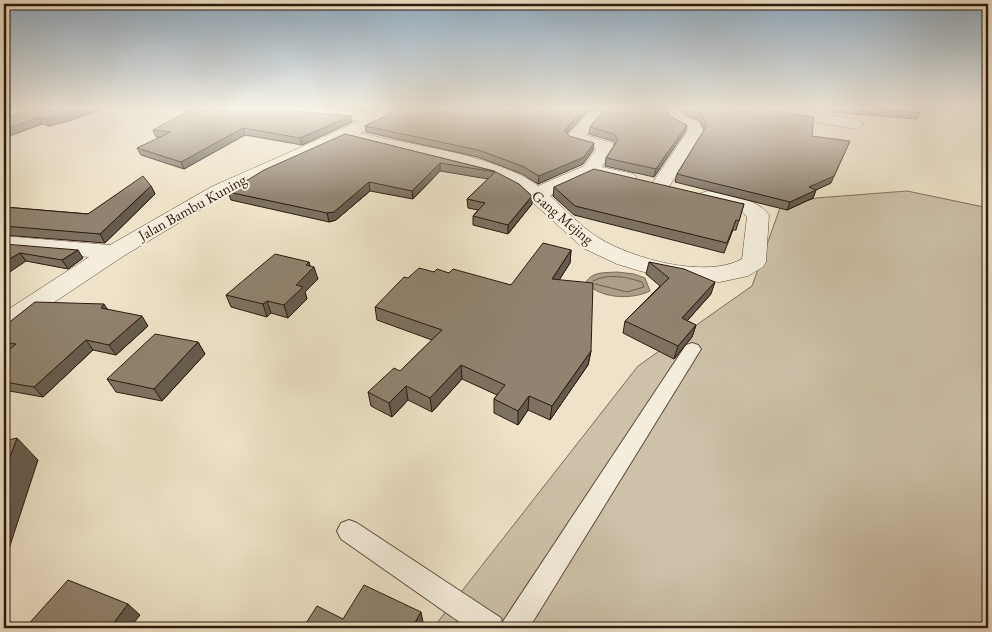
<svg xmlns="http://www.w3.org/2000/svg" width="992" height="632" font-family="'EB Garamond',serif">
<rect width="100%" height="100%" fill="#eee3c8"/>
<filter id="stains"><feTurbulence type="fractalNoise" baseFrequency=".004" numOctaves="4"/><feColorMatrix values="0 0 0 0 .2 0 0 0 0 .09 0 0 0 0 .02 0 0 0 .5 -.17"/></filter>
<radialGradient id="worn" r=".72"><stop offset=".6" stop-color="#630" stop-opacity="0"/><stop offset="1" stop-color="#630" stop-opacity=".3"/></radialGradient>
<path fill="#cdc1a9" stroke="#7c6e5c" d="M907,191L984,207L988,210V628H433L638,366L752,286L780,208L816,198Z"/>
<path fill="#ac9f89" stroke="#796a58" d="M617,272L634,274L645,278L650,291C632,300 599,299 586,282C593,271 605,273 617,272Z"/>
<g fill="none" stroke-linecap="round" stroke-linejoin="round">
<path stroke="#6c5c4c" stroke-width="1" d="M593,281C608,273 626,277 642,282L644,287L627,292L595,284"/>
<defs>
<path id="lane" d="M692,343L698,345L701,349L529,628H468L341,539L337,531L341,523L349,520L357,523L501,618L502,623L686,345Z"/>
<g id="street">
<path d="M266,109H325L376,113L382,109H399L386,121L360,133C411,145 498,155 538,186L584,166L596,149L569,141L566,137L589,112H601L603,115L586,135L612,143L615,147L602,167L634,174L637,178L634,182L627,184L593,176L550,196C566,210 581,227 599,238C633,259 706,279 742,259L747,217L742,211L701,201L698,197L701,193L708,191C728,196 756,197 769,215L766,262L763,267L748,276L720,282L673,279L640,271L617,264L583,248L520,191L495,177L470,169L346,140L225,195L122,257L38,313L14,333L4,335V312L89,257L4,250V236L110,245L211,187L360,121L274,114Z"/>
<path d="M667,109H681L682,115L698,122L704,131L667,190H653L650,186L688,131C678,120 665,129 667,109Z"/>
<path d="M757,109H792L856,119L864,124L856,129L765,114Z"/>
</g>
</defs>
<use href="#lane" stroke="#5c4c3d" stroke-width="2"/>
<use href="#street" stroke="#5c4c3d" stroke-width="1"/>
<use href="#lane" fill="#f4eddb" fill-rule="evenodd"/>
<use href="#street" fill="#f4eddb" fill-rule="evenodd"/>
</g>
<g fill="#7d715f" stroke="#2c1a0f">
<path d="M29,109L69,121L49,126L42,124L4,138V119Z"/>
<path d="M272,109L351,116L352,122L302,145L245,135L184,169L141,155L137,148L161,137H156L153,130Z"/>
<path d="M345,109H379L376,111Z"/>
<path d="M595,109H667L669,116L687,125L685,132L654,177L605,166L606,158L615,144L613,141L589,134L590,127L602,113Z"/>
<path d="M682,109H766L812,136L831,183L816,190L813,198L787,210L675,182L677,174L704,130L700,121L684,114Z"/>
<path d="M802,109H814L813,110Z"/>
<path d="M833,109H919L921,113L917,119L833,112Z"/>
<path d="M588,111L567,133L569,136L593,150L583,164L538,184L522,174L478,157L366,132L365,126L386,116Z"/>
<path d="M345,134L494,171L532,204L508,234L473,225V216L478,210L468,208L467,199L488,179L440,171L413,199L370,191L336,220L329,222L231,200L228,192Z"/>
<path d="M151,186L155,194L105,243L4,235V207L88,214Z"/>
<path d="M554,187L744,204L736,230H733L724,253L574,215L553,196Z"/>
<path d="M4,244L83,258L68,269L26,261Z"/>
<path d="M571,250L570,263L559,280L591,351L588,365L550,420L528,410L518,425L494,413V399L497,395L462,379L432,412L408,400L392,417L371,406L368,392L400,371L432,340L377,320L375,307L408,278L434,272L449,273L511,285Z"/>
<path d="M309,262L310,266L318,279L305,292L307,299L288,318L271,313L267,317L231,307L226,295Z"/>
<path d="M649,262L711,294L687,321L696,325L692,337L674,359L623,333L625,321L660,286L646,274Z"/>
<path d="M107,309L148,326L116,355L93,350L43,397L4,390V354L7,351L4,347V325Z"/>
<path d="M198,342L205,354L162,401L116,392L107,379Z"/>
</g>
<g fill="#665c4e" stroke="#2c1a0f">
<path d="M4,109H13L4,112Z"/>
<path d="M82,109H103L69,121L49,126L45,119Z"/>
<path d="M584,109H593L588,111L564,137L565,130Z"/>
<path d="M351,116L352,122L302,145L300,138Z"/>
<path d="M39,117L42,124L4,138V130Z"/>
<path d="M687,125L685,132L654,177L656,169Z"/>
<path d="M243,128L245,135L184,169L181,162Z"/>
<path d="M850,141L831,183L816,190L813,198L787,210L790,202Z"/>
<path d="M594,143L593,150L583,164L538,184L539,176Z"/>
<path d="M440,163V171L413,199L412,191Z"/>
<path d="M369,182L370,191L336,220L329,222L327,213Z"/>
<path d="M151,186L155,194L105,243L100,234Z"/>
<path d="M532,196V204L508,234V225Z"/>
<path d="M78,250L83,258L68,269L62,260Z"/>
<path d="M571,250L570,263L551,293L552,279Z"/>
<path d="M20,253L26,261L4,276V262Z"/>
<path d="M309,262L311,270L314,267L318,279L305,292L307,299L288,318L284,305L296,285L306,265Z"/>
<path d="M715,282L711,294L678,331L682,318Z"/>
<path d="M267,301L271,313L267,317L263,304Z"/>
<path d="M104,304L111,315L101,308Z"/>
<path d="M142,316L148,326L116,355L109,345Z"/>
<path d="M696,325L692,337L674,359L678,346Z"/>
<path d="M86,340L93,350L43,397L34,387Z"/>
<path d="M198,342L205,354L162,401L154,389Z"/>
<path d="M591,351L588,365L550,420L552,406Z"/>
<path d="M461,365L462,379L432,412L430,398Z"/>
<path d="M406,386L408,400L392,417L389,403Z"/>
<path d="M529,396L528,410L518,425V411Z"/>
<path d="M17,438L38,460L4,564V473Z"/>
<path d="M128,604L140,615L130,628H110Z"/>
<path d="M421,612L424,627V628H412Z"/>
</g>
<g fill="#91836f" stroke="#2c1a0f">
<path d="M29,109H82L65,114L45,119L39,117L4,130V119Z"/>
<path d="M192,109H271L351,116L300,138L243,128L181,162L137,148L171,132L153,130Z"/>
<path d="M394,109H584L565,130L569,136L594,143L584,157L539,176L522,166L478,150L365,126L386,116Z"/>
<path d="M605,109H667L669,116L687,125L656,169L606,158L618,140L614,134L590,127Z"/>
<path d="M689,109H766L814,117L812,136L850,141L834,176L809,187L816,190L790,202L677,174L707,125L701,114Z"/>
<path d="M869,109H919L921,113Z"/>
<path d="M345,134L494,171L519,184L532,196L508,225L473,216L485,203L467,199L495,172L440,163L412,191L369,182L334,212L327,213L228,192L264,170Z"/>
<path d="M594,169L744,204L739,221L736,220L727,243L575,206L554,187Z"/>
<path d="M143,176L151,186L100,234L4,226V207L88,214Z"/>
<path d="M543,243L571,250L552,279L593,283L591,351L552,406L529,396L518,411L494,399L505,385L461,365L430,398L406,386L389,403L368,392L394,368L400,371L442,330L375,307L404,277L408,278L419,268L434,272L437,269L449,273L453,269L511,285Z"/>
<path d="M4,244L78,250L62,260L20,253L4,262Z"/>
<path d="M275,254L309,262L306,265L314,267L296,285L303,287L284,305L267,301L263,304L226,295Z"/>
<path d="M649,262L684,269L715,282L682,318L696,325L678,346L625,321L669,278Z"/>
<path d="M35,302L104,304L101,308L142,316L109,345L86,340L34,387L4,382V354L16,344L4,343V339L9,335L4,334V325L7,324Z"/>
<path d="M155,334L198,342L154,389L107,379Z"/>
<path d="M17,438L4,473V441Z"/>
<path d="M68,580L128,604L110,628H25Z"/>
<path d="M364,585L421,612L412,628H303L317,606L343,619Z"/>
</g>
<linearGradient id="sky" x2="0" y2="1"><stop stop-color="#90acc2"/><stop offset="0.55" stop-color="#f7f2e6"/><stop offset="1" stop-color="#f7f2e6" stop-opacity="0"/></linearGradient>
<rect width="992" height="197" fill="url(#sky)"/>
<g text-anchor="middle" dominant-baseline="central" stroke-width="4" stroke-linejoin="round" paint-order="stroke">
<g font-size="15" fill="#2c1a0f" stroke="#f4eddb">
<text transform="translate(192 207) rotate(-29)">Jalan Bambu Kuning</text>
<text transform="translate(563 217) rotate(40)">Gang Mejing</text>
</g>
</g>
<rect width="992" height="632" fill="none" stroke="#eee3c8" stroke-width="20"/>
<rect x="5" y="5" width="982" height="622" fill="none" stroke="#2c1a0f" stroke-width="2.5"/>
<rect x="10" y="10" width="972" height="612" fill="none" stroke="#2c1a0f"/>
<rect width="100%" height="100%" filter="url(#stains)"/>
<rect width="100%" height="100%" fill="url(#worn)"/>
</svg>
